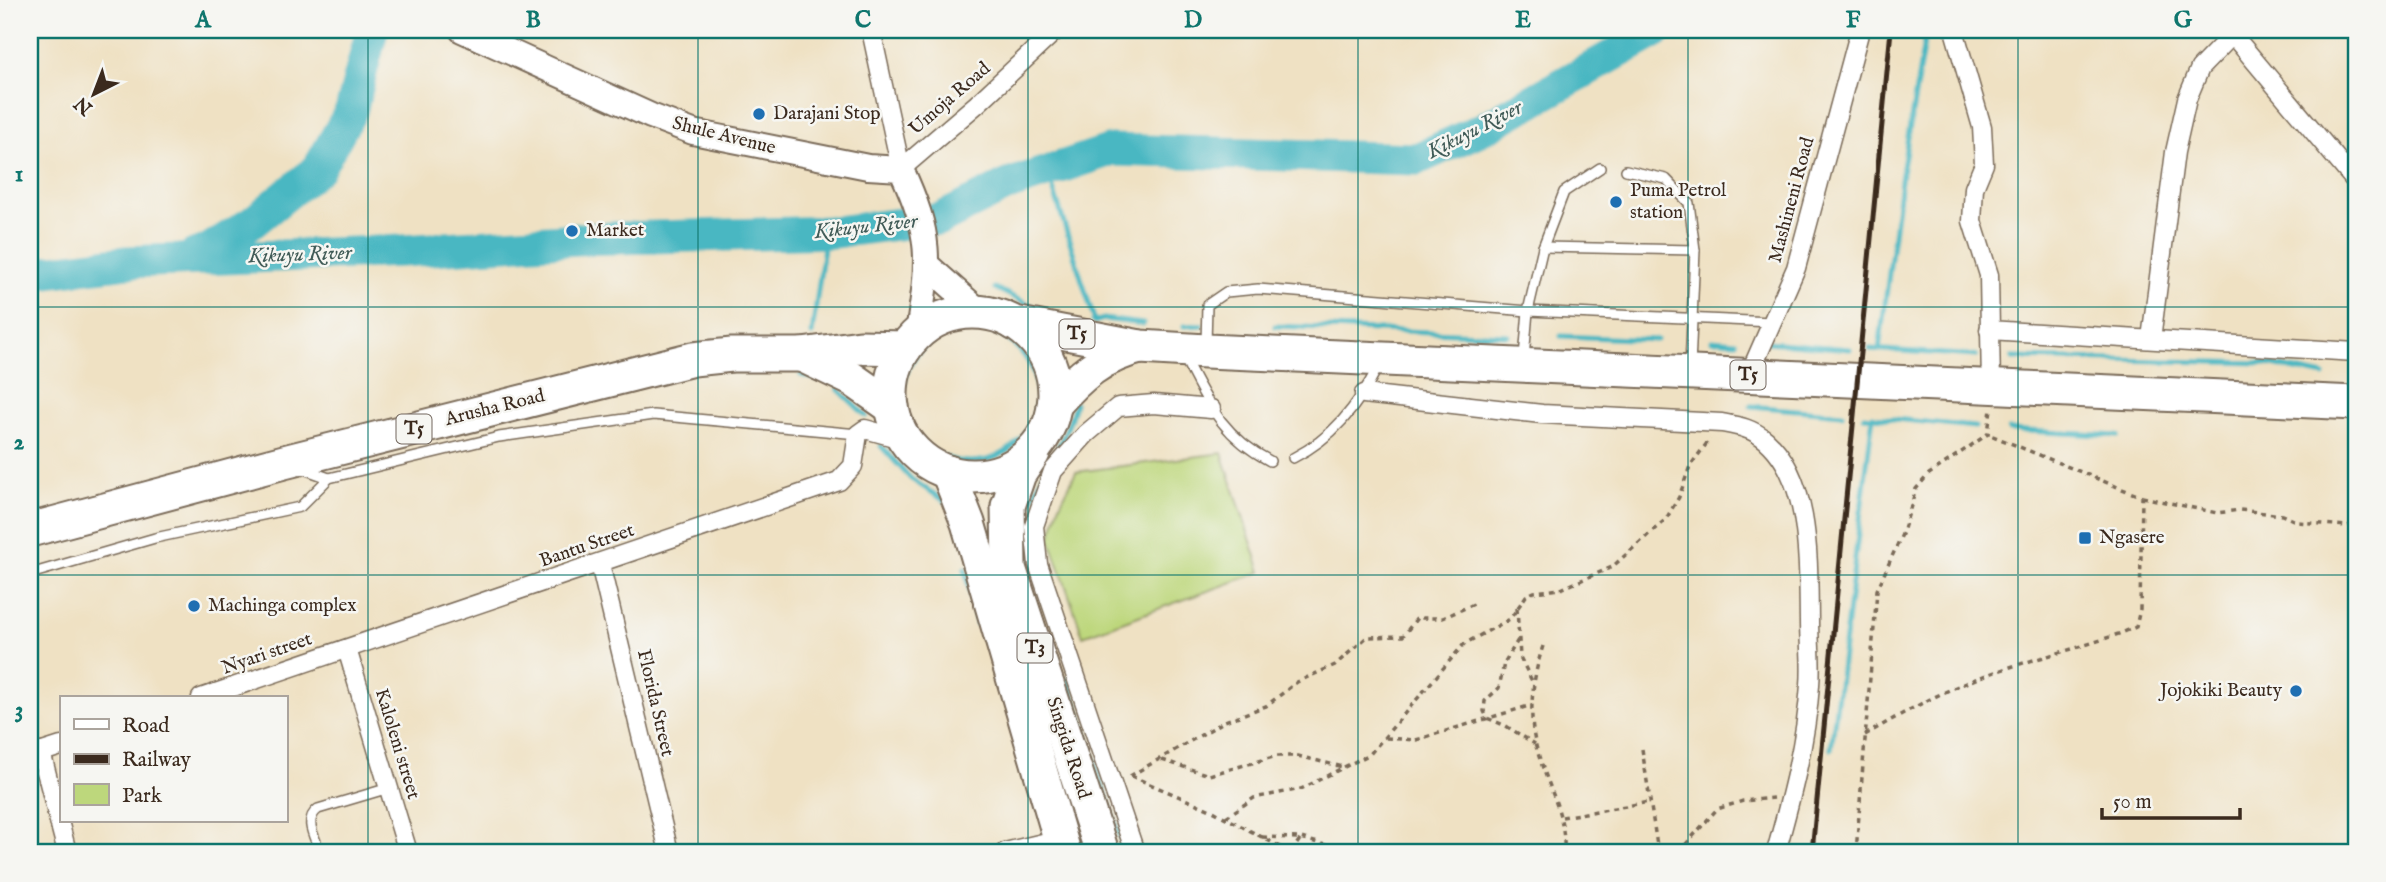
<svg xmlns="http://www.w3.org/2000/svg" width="2386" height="882" font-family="'IM FELL English',serif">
<rect width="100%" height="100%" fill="#f6f6f2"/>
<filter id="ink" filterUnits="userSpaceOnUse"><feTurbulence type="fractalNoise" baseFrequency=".0143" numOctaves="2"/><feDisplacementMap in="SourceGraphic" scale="14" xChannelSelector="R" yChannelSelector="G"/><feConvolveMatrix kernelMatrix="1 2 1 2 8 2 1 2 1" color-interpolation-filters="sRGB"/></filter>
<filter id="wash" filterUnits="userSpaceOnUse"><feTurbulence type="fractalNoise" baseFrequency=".00686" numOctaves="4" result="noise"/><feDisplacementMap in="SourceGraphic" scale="28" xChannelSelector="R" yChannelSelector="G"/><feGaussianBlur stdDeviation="1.57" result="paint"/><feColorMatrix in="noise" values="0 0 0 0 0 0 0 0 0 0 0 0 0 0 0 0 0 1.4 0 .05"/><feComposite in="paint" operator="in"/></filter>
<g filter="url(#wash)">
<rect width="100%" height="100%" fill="#efe1c3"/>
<path fill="#bdd77c" stroke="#7c804d" stroke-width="2" d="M1222,453L1261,572L1083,636L1050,540L1059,506L1076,472Z"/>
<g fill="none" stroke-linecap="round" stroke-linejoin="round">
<g stroke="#49b7c2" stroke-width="5">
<path d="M1048,172L1095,322"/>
<path d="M995,288L1046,313"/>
<path d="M1093,322L1104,319L1143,324"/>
<path d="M1184,326L1201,325"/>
<path d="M1275,326L1508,335"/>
<circle cx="970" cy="395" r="67"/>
<path d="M812,334L826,232"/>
<path d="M1561,336L1657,340"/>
<path d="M1712,340L1736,342"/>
<path d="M1768,342L1850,349"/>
<path d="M1870,349L1976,356"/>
<path d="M1879,350L1902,173L1926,30"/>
<path d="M2012,358L2263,363L2324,376"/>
<path d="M801,375L817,379"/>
<path d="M838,389L866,416"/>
<path d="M1751,406L1842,414"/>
<path d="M1864,416L1975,427"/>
<path d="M2009,430L2118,436"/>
<path d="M881,446L911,479L945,501"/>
<path d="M1030,563C1011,495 1062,463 1075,403"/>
<path d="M965,569L977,624"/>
<path d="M1068,679L1125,852"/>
<path d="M1831,749L1873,416"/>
</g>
<g stroke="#49b7c2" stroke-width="33">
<path d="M194,255L208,250L253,222L318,169L351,111L372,30"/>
<path d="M30,274L127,262L402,251L578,239L835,232L940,219L1008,185L1111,150L1417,159L1484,128L1658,30"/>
</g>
</g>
</g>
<g filter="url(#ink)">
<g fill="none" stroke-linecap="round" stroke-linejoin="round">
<defs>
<g id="lane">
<path d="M1626,170L1666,179L1689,203L1695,250L1690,367"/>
<path d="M1543,247L1695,250"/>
<path d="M1206,344L1207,305L1226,292L1258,289L1528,311L1772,322"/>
<path d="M1184,357C1208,403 1222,436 1270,461"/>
<path d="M1524,358L1528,311L1543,247L1564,192L1600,168"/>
<path d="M1293,458C1333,438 1357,407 1378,367"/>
<path d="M301,468L329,478"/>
<path d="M30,574L155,538L300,507L329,478L499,437L653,415L858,434"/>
<path d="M320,852C315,837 303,820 318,809L389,788"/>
</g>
<g id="street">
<path d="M871,30L901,169L977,104L1056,30"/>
<path d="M1954,30L1982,127L1984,164L1974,188L1972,221L1989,275L1991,386"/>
<path d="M2232,34L2356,182"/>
<path d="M1989,330L2356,352"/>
<path d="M2151,339L2175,152L2187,99L2200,68L2237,30"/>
<path d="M1749,375L1796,268L1860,30"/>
<path d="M1364,394L1542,414L1722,423C1738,426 1752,428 1766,440C1812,480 1808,566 1809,621C1809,642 1812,664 1810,685C1806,742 1791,798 1776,852"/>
<path d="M600,564L669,852"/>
<path d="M347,649L408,852"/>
<path d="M201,698L839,481L853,466L858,434L865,429L905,440"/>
<path d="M41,752L67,852"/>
<path d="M30,756L61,746"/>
<path d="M1005,852L1060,839"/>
<path d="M1135,852L1038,564L1034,526L1053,471L1086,434L1118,407L1154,404L1211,409"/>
</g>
<g id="secondary">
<path d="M462,30L651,116L693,132L868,167L901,169C933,238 929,260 918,333"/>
<path d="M928,266L980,312"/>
</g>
<g id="highway">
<circle cx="973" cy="394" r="82"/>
<path d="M1014,323L1140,347L1206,351L2356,403"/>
<path d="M802,355L852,379L892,407"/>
<path d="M1054,405C1079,376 1102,356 1140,347"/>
<path d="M1033,453L1019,474L1008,506L1009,568L1102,852"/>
<path d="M948,472L968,523L1064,852"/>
<path d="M30,530L284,462L693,359L732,355H802L860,347L905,348"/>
</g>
</defs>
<use href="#lane" stroke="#7a6a58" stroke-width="12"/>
<use href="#street" stroke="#7a6a58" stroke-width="21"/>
<use href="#secondary" stroke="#7a6a58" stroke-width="28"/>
<use href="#highway" stroke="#7a6a58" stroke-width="37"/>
<g stroke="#7a6a58" stroke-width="3.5" stroke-dasharray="5 5" stroke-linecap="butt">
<path d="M2142,497L2217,513L2240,510L2282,515L2298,522L2347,526L2356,523"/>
<path d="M1517,608L1520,657L1533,683"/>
<path d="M1518,640L1504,663L1499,688L1485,701L1484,711L1487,718L1506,726L1535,744"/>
<path d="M1543,646C1532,680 1527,718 1538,753C1548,787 1566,815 1564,852"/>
<path d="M1865,735C1903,713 1940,692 1981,677C2032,658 2086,648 2136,627L2140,609L2142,497L1988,434"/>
<path d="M1386,738L1416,740L1532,705"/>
<path d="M1642,749L1658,852"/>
<path d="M1162,760L1209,775L1277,756H1298L1343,767"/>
<path d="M1130,776L1225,721L1266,706L1297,682L1335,665L1367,637L1403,636L1417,618H1443L1476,603"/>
<path d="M1131,776L1213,811L1290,852"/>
<path d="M1226,817L1254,798L1301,789L1370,754L1464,644L1510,619L1526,596L1534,592L1561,589L1612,567L1666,519L1679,497L1690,466L1710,439"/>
<path d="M1562,817L1649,802"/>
<path d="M1262,837L1301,838L1349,852"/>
<path d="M1291,852L1301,838"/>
<path d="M1679,852L1717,809L1743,801L1773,798"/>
<path d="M1856,852L1877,590L1903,532L1916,489L1929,474L1988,434L1991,409"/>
</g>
<use href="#lane" stroke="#fff" stroke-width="9"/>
<use href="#street" stroke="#fff" stroke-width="18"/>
<use href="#secondary" stroke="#fff" stroke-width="24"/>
<use href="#highway" stroke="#fff" stroke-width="33"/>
<path stroke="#3b2a1e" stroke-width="5" d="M1812,852L1891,30"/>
</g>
</g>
<path fill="none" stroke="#0f766e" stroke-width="2" stroke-opacity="0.55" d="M368,30V852M698,30V852M1028,30V852M1358,30V852M1688,30V852M2018,30V852M30,307H2356M30,575H2356"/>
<g fill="#1f6fb2" stroke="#f6f6f2" stroke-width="2.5">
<circle cx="759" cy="114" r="7"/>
<circle cx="1616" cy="202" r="7"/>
<circle cx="572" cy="231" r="7"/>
<rect x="2078" y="531" width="14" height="14" rx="3.5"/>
<circle cx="194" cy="606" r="7"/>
<circle cx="2296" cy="691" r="7"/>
</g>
<g text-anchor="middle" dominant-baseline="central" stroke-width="5" stroke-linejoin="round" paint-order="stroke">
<g fill="#f6f6f2" stroke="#73675e" stroke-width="2">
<rect x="1059.5" y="319.5" width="35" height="29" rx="5"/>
<rect x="1730.5" y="360.5" width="35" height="29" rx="5"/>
<rect x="396.5" y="414.5" width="35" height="29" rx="5"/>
<rect x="1017.5" y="633.5" width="35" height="29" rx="5"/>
</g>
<g font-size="18" font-weight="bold" fill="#3b2a1e">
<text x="1077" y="334">T5</text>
<text x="1748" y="375">T5</text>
<text x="414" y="429">T5</text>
<text x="1035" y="648">T3</text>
</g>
<g font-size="19" fill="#3b2a1e" stroke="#f6f6f2">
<text transform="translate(950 99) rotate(-41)">Umoja Road</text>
<text transform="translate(724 136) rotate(14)">Shule Avenue</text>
<text transform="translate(1792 200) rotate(-75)">Mashineni Road</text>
<text transform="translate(495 408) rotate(-14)">Arusha Road</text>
<text transform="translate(587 546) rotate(-19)">Bantu Street</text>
<text transform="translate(267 654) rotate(-19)">Nyari street</text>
<text transform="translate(655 703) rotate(77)">Florida Street</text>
<text transform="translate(397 744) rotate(73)">Kaloleni street</text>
<text transform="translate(1068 748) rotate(72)">Singida Road</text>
</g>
<g font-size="19" fill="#3b2a1e" stroke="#f6f6f2" text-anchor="start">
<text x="773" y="114">Darajani Stop</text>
<text x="1630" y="191">Puma Petrol<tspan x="1630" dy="22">station</tspan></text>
<text x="586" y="231">Market</text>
<text x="2099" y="538">Ngasere</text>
<text x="208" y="606">Machinga complex</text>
<text x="2282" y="691" text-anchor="end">Jojokiki Beauty</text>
</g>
<g font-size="21" font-style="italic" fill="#405b57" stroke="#f6f6f2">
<text transform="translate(1475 130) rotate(-27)">Kikuyu River</text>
<text transform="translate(866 227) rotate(-6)">Kikuyu River</text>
<text transform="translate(300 255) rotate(-2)">Kikuyu River</text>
</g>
</g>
<rect width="2386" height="882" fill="none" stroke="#f6f6f2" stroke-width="77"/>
<rect x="60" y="696" width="228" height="126" fill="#f6f6f2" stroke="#aba49d" stroke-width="2"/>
<rect x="74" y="719" width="35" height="10" fill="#ffffff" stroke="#aba49d" stroke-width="2"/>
<text x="122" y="732" font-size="21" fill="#3b2a1e">Road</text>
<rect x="74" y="754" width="35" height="10" fill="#3b2a1e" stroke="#aba49d" stroke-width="2"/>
<text x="122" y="766" font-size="21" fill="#3b2a1e">Railway</text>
<rect x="74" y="784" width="35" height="21" fill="#bdd77c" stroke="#aba49d" stroke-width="2"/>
<text x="122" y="802" font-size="21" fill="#3b2a1e">Park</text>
<g transform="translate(94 94) rotate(222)" stroke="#f6f6f2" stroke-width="5" paint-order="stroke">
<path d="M0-5L12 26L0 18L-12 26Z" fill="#3b2a1e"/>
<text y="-10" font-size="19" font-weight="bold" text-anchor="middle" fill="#3b2a1e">N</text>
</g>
<path d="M2102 808v10h138v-10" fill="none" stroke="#3b2a1e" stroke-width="3.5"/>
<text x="2113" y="808" font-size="21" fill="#3b2a1e" stroke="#f6f6f2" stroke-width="5" paint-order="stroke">50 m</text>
<rect x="38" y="38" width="2310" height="806" fill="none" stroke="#0f766e" stroke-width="2.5"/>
<g font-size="23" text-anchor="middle" font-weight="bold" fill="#0f766e">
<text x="203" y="27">A</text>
<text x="533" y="27">B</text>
<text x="863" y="27">C</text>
<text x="1193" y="27">D</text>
<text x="1523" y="27">E</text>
<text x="1853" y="27">F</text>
<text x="2183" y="27">G</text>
<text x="19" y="181">1</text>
<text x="19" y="449">2</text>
<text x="19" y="717">3</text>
</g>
</svg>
